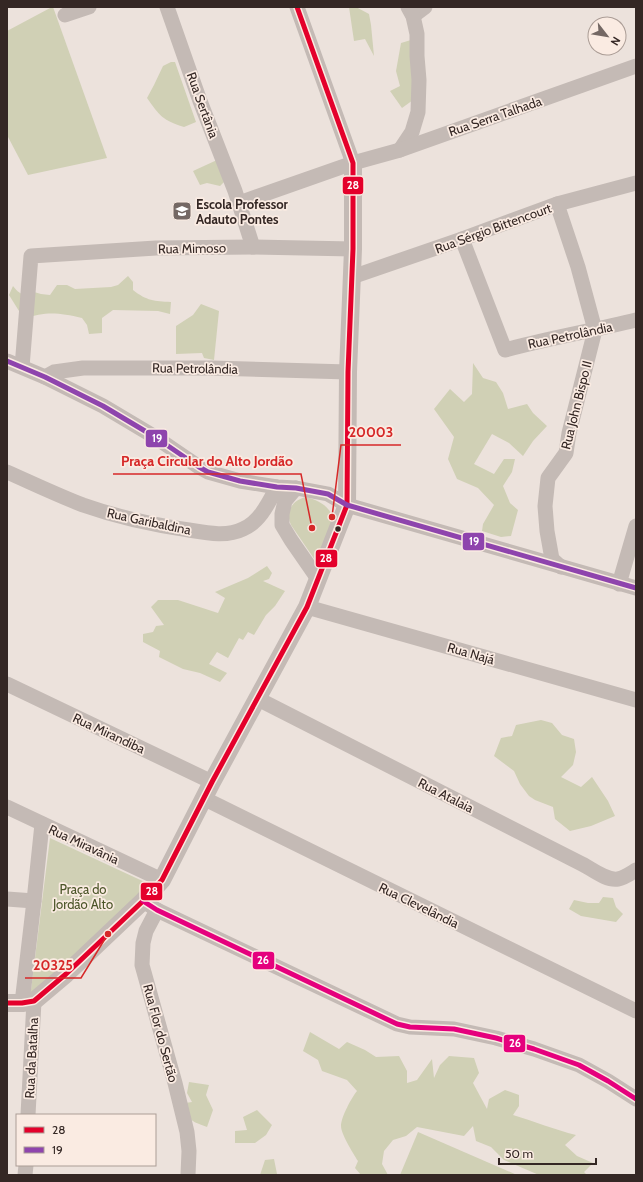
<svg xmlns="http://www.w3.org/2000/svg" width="643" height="1182" font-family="Cabin,sans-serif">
<rect width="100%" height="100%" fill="#ece2dc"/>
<g fill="#d0d0b5">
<path d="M52,7H53L107,158L28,175L7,135V31Z"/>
<path d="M349,7H356L369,14L371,25L374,56L365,39L354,41Z"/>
<path d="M411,40L413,100L402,108L390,91L400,86L396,71L401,43Z"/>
<path d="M171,62H175L196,122L184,127C162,120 160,116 147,98L154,85L163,66Z"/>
<path d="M217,160L225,181L220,186L207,183L200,185L193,171Z"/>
<path d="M128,276L133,282V290C147,301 154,301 171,302L170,314L158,311L113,310L102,318V333L89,334L87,325L82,318C59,313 46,311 24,319L9,295L13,286C20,295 24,296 34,292L41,294L50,295L57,285H67L75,289L111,287L118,285Z"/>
<path d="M201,304L219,311L214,360L204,358L202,353L176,354V326L193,315Z"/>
<path d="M473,363L483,378L496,382L503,393L508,409L527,404L533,413L547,426L533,441L523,456L509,443L492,434L474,464L494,474L504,459H515L512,472L503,486L510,503L518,510L511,536L501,537L482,531L483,524L494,505L478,488L457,479L448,459L454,437L434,409L450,389L464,402L472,394Z"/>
<path d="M306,497C318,500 330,506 333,519L317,558L315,560L291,525C285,512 292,500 306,497Z"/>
<path d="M267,566L272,573L269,579L263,581L285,591L275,606L266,615L254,635L248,632L243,640L239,638L228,658L217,652L209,664L227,673L220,682L200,673L183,669L159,657L160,651L143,642V634L153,632L156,626L164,625L151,607L158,600H178L218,613L225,598L215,592L248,578Z"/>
<path d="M541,720L552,723L562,735L574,739L576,752L573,765L561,777L581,787L592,777L608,801L615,816L591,826L570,831L555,819L553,807L535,800L529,796L520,784L514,771L494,756L501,738L512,736L516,725Z"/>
<path d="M50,838L149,884L30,998Z"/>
<path d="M603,897L613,898L616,907L623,914L616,922L581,916L569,909L574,900L588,903H599Z"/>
<path d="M310,1032L339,1049L347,1042L365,1050L376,1057L399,1056L407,1071V1083L417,1080L432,1059L434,1078L440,1065L449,1056L474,1058L479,1073L473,1083L487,1109L489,1099L505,1090L519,1095V1106L513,1115C534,1121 555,1130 576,1135L565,1145L577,1156L593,1163L584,1172L587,1175H539L504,1160L491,1147L476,1141L473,1126L464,1136L417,1127L406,1136L393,1140L384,1151L382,1164L388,1175H361L355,1168L358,1161C353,1153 341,1134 341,1126C341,1117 352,1097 357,1091L347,1080L322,1071L318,1060L303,1051Z"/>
<path d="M189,1082L209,1085L206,1095L213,1110L207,1127C189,1120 190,1122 185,1103L192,1102L187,1093Z"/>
<path d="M257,1110L272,1125L266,1135L255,1143H235V1131L247,1130L243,1117Z"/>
<path d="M418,1132L517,1175H400Z"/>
<path d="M274,1159L277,1174L278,1175H260L265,1160Z"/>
</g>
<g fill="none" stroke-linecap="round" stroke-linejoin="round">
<g stroke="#c4bab5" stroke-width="15">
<path d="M167,7L200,101L235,191L253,247"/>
<path d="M297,7L353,163"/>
<path d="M65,15L89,7"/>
<path d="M413,16L425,7"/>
<path d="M400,150L412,132L418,112L419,80L417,56V34L413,16L408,7"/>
<path d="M239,203L353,163L400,150L636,66"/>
<path d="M557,204L578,267L595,330L569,433L566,453L548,478L545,506L547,531L552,559L561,567"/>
<path d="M462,239L505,350C548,338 592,331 636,320"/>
<path d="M352,277L462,239L557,204L636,183"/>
<path d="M7,361L45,377L103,406L155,437L199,467L208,472L240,481L277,487L296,488L328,494L347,505L636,588"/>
<path d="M22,367L31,256L156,248L253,247L353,249"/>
<path d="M45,377L54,372L83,368H211L348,372"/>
<path d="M7,472C32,483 57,495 83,505C117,517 153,525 189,530C207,533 227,537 243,529C260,522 269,502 277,487"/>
<path d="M296,488L285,501L282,514V525L291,540L318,579"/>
<path d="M619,584L636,526"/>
<path d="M307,607L636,700"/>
<path d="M7,684L212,782"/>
<path d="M258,699L582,864C592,869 606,881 618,879C624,878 631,873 636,870"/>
<path d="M203,798L636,1011"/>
<path d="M7,807L162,880"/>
<path d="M7,899L34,901"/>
<path d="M143,901L157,910L397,1024L410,1027L454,1029L496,1038L534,1049L579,1065L608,1081L636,1099"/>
<path d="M157,910L146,931L143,943L142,965L175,1083L187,1132L189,1151L188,1175"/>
<path d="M22,1003L34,901L42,824"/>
<path d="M28,1115L34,1001"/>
<path d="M25,1175L26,1165"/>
</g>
<path stroke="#c4bab5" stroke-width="18" d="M7,1003H22L34,1001L66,974L143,901L162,880L212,782L307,607L347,505L348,372L353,249V163"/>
<defs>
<path id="bus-1" d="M7,1003H22L34,1001L66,974L143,901L162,880L212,782L307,607L347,505L348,372L353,249V163L297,7"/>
<path id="bus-2" d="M7,361L45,377L103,406L155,437L199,467L208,472L240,481L277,487L296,488L328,494L347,505L636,588"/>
<path id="bus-3" d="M143,901L157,910L397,1024L410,1027L454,1029L496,1038L534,1049L579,1065L608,1081L636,1099"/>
</defs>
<use href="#bus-1" stroke="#faebe2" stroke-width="8"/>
<use href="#bus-2" stroke="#faebe2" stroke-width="8"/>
<use href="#bus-3" stroke="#faebe2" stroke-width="8"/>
<use href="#bus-1" stroke="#e4002b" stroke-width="5"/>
<use href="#bus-2" stroke="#8e44ad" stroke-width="5"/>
<use href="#bus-3" stroke="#e5007d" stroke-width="5"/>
</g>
<defs>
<symbol id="school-square" viewBox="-11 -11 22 22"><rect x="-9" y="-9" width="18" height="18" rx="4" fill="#746864" stroke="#faebe2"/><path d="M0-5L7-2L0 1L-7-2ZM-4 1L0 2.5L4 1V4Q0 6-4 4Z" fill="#fff"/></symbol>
</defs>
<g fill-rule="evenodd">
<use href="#school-square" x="171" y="200" width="22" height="22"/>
</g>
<circle fill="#342724" stroke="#faebe2" stroke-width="1.5" cx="338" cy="529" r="3.5"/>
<g text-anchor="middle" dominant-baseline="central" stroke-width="3.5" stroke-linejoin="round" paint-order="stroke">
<g font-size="13" fill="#342724" stroke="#faebe2">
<text transform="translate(203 105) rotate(70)">Rua Sertânia</text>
<text transform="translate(495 116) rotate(-19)">Rua Serra Talhada</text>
<text transform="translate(493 228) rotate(-20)">Rua Sérgio Bittencourt</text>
<text transform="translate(192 248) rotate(-1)">Rua Mimoso</text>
<text transform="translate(570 335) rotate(-12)">Rua Petrolândia</text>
<text transform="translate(195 368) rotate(1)">Rua Petrolândia</text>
<text transform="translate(576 405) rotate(-76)">Rua John Bispo II</text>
<text transform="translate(149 521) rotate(12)">Rua Garibaldina</text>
<text transform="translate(471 653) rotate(16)">Rua Najá</text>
<text transform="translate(109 733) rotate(25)">Rua Mirandiba</text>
<text transform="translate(446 795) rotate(27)">Rua Atalaia</text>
<text transform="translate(84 844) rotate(25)">Rua Miravânia</text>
<text transform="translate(419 905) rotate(26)">Rua Clevelândia</text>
<text transform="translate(161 1033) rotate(75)">Rua Flor do Sertão</text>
<text transform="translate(31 1058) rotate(-87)">Rua da Batalha</text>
</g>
<g font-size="13" font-weight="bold" fill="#342724" stroke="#faebe2" text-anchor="start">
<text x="196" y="204">Escola Professor<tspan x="196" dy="15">Adauto Pontes</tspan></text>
</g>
<g font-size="13" fill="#4a5427" stroke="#faebe2">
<text x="83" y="889">Praça do<tspan x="83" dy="15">Jordão Alto</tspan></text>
</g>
</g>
<path fill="none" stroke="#d62828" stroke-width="1.5" d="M332 517L341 445H401M312 528L301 474H113M108 934L81 978H25"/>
<g fill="#d62828" stroke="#faebe2" stroke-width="1.5">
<circle cx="332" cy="517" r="4"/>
<circle cx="312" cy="528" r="4"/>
<circle cx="108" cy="934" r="4"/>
</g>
<g font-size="14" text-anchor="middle" font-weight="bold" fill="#d62828" stroke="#faebe2" stroke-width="3.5" stroke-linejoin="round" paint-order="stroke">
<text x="371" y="437">20003</text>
<text x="207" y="466">Praça Circular do Alto Jordão</text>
<text x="53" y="970">20325</text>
</g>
<g stroke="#faebe2" stroke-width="1.5">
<rect x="342" y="176" width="22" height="19" rx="4" fill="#e4002b"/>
<rect x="145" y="429" width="23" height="19" rx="4" fill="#8e44ad"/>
<rect x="462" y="532" width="23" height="19" rx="4" fill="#8e44ad"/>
<rect x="315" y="549" width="23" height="19" rx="4" fill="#e4002b"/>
<rect x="140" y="882" width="23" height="19" rx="4" fill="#e4002b"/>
<rect x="252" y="951" width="23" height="19" rx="4" fill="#e5007d"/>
<rect x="503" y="1034" width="23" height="19" rx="4" fill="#e5007d"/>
</g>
<g font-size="11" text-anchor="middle" font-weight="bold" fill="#fff">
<text x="353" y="189">28</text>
<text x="157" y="442">19</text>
<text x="474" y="545">19</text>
<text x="326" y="562">28</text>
<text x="152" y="895">28</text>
<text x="263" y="964">26</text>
<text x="515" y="1047">26</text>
</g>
<rect width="643" height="1182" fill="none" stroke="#342724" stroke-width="16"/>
<rect x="16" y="1114" width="140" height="52" fill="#faebe2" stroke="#ab9d96"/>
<rect x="24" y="1127" width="20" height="6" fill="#e4002b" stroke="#ab9d96"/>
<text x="52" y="1134" font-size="12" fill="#342724">28</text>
<rect x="24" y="1147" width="20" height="6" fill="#8e44ad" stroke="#ab9d96"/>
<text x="52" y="1154" font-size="12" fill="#342724">19</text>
<g transform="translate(607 36) rotate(121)"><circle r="19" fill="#faebe2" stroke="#ab9d96"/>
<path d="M0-3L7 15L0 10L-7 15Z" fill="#746864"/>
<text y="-6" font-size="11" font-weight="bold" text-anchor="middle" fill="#342724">N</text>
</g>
<path d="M499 1158v6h97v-6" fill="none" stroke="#342724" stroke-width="2"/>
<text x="505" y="1158" font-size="12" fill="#342724" stroke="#faebe2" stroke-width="3" paint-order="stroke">50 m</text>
</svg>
